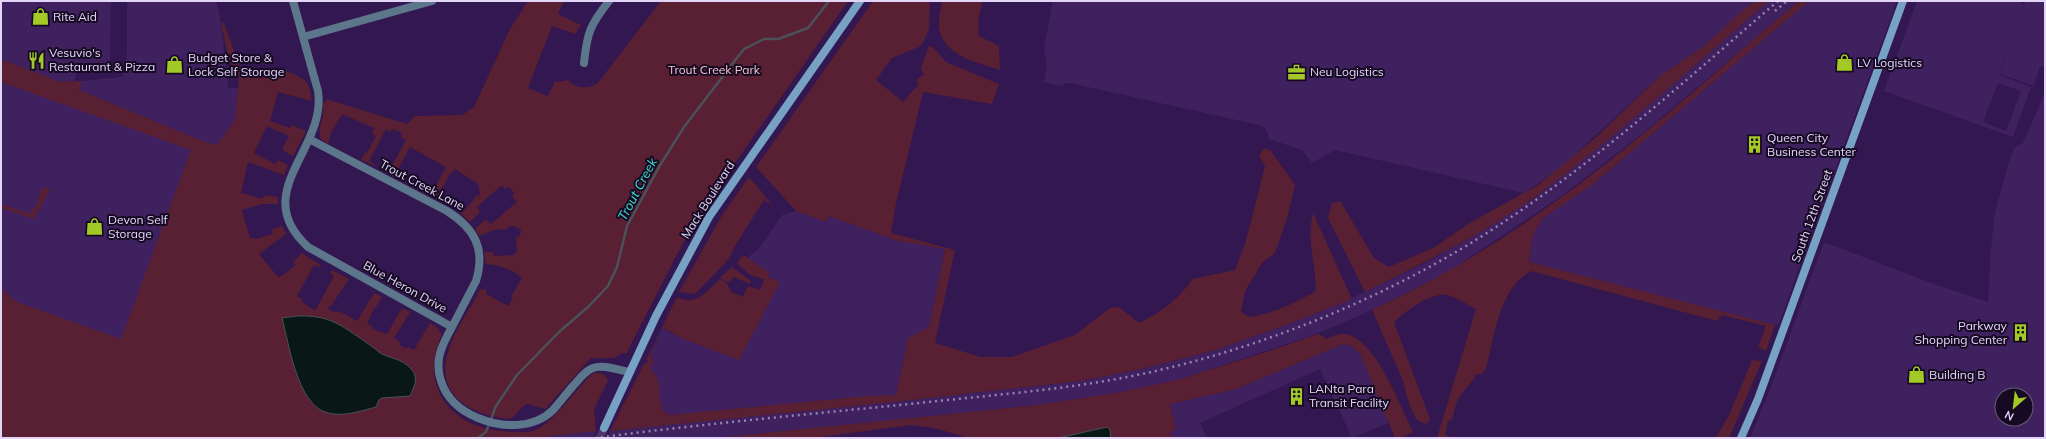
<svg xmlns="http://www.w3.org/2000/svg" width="2046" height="439" font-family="Mulish,sans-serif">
  <rect width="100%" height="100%" fill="#331750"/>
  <path fill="#402160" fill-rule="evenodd" d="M1,1H111L110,63L76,65L75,81L60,82L1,59Z
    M127,1H216L221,23L228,88H238L235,120L217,145L205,142L79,90L82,81L123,77L127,53Z
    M1053,1H1756L1744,9L1704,46L1661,75L1559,169L1524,193L1335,150L1312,163L1302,150L1269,139L1266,129L1259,125L1070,83H1065L1062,86L1044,82L1047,65L1044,48Z
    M1769,1H1799L1641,135L1560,197L1448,272L1377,308L1311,336L1177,380L1116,393L1037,405L716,438H607L610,431L875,404L1081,381L1150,367L1215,350L1289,324L1342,303L1425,263L1477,234L1538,195L1609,138Z
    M1809,1H1897L1778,326L1529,262L1533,235L1542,218L1592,185Z
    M1917,1H2019L2025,6L2024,1H2045V67L2040,66L2034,86L2000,74L2016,29L1999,75L2031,87L2013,137L1884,91ZM1998,83L2021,91L2006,131L1983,122Z
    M1,65L196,148L121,350L1,299Z
    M2045,93V438H1750L1771,387L1824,242L1934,284L1988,302L1991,248L1995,212L2007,168L2014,148L2023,143ZM2002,395H2026V419H2002Z
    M796,211L827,222L829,216L898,241L945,249L929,328L908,338L896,395L867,396L669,415L662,409L651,372V365L654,361L651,356L653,348L659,340L655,341L663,325L665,330L686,340L739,359L779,283L768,277L770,274L747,258L760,247L782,215Z
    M1343,344L1352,346L1360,354L1390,422L1352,438L1320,369L1200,423L1207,438H1173L1170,432L1176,429L1170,404L1236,389Z
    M592,431H596L593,438H534Z"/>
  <path fill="#582032" d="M528,1H564L558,14L581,25L575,34L552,26L528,88L548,96L555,81L558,82L568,80C575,89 588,89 597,84L661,1H848L701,212L684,241L626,354L622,353L614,358H591L545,409L527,404C518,408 517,417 509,419C471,415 435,396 448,352C454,329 471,310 480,289L487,290L486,294L508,306L513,298L511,297L522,278C511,269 501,265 486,264L484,252H493L494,256L514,255L517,251L516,237L520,236L521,230L514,226H509L508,229L494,230L479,236L475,229L486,219L491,224L517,202L512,196L514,193L509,187L505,189L502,185L477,207L480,212L470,222L461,214C467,207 471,204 476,196H479L480,193L478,184L455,169L450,174L440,191L442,194L439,200L430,196L446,167L410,147L399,167L401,169L396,178L388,173L406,140L401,137L402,133L393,129L390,132L386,129L369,161L375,164V166L361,160L365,152L367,153L376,136L372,134L374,128L342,114L331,133L328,144L320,138V131H319L323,116V102L326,103V99L407,124L415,116L462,115L474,107L510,29Z
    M873,1H930L929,29L924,41L919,47L892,58L876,80L902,101V103L918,85L917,79L924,75L921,68L929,46L933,47L946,62L999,84L992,104L923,92L895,208L891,233L955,250L935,343L981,357H1012L1075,335L1110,308L1119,307L1139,323C1163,311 1176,301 1193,279L1235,270L1245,244L1265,166L1259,156L1264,148L1271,151L1295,185L1288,215L1275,253L1262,263L1245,291L1241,312L1250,317C1275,313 1295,303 1316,291C1316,265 1306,238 1313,213L1352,299L1289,324L1215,350L1150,367L1081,381L875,404L610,431L644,364H646L648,361L646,359L657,340H659L653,348L651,356L654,361L651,365V371C663,376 657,397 662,408C663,411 667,413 669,415L867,396L896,395L908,338L929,327L945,249L898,241L829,216L827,222L796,211L756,167Z
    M942,1H982L978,22L979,36L999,46L1000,70C979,63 947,57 940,32C937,24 941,9 942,1Z
    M1756,1H1769C1693,66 1619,134 1539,194C1485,234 1424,262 1365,292L1328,218L1332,203L1340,201L1374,258L1389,267L1435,247L1468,224L1538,185L1594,139L1661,75L1704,46L1744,9Z
    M1799,1H1809L1592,185L1543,218L1533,235L1529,262L1775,325L1766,351L1758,347L1766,326L1722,315L1717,321L1531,271C1499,288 1495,336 1486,368L1482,374H1476C1472,384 1464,389 1459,398C1455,404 1454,413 1452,420L1448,421L1445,435L1453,438H1437L1476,309C1468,305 1456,297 1447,295C1428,293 1407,311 1394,322L1430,419L1427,424C1425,423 1420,422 1418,420C1412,415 1405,392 1404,383L1372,310C1489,257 1594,177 1691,94C1727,63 1762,31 1799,1Z
    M221,23H224L243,75C250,73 257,69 264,68C274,66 301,74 307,83C310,88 311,96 312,101L278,92L270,121L290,128L292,125L306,131L293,156L282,150L289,136L267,126L254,153L275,164L278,160L288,165L284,175L248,162L241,193L263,199L264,195L278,197V204H262L242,210L250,238L257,239L272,234L271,230L282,226L286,234L259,254L278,277L283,275L296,265L293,262L302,253L322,266L319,267L314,265L297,296L302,299V302L315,311L334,276L330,273L332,270L349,279L331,306H328L329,310L336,312L339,311L357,321L374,293L382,297L376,307H375L367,323L373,327L372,329L387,334L402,308L410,312L394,338L401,343L400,345L406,349L408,347L414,350L430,323L438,328L442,335C418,384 450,427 502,431C512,432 523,433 533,431C552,425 577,388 592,374C599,371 606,374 608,381L594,409L596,431L534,438H490L487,436L484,438H1V288L15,301L121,339L191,150L1,82V59L60,82L82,81L79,90L205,142L217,145L235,120L239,76L229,61Z
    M748,178L752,180L773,206L764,200L733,249L734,250L726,262L695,294L679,292L721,217Z
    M45,187L50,190L34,219L1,208V204L30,214L33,208L35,209L42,188Z
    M743,255L770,273L768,277L780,282L739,360L686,340L663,328V325L677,297C696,307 707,291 720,279L728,284V287L731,289L730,291L743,297L748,286L760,290L764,279L750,275L737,263Z
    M732,267L751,281L750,284L734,277L729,283L720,278Z
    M1318,334L1327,339C1334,335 1342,332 1350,335C1379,347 1400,406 1413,432L1400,438H1395L1360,354L1352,346L1343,344L1236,389L1170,404L1176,429L1170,432L1173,438H969L934,428L912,425L811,438H716L1037,405L1116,393L1177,380L1269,351Z
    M1752,360L1762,361L1729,438H1716L1730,413Z"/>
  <path fill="#091816" stroke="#4a515a" d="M297,316C330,315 341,325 367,343C372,346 377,351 382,354C393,359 405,360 412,370C419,378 414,387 410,396L382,398L379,400L376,407C361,411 341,418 325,412C297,402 289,344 282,318Z
    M1107,427L1110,430L1111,438H1058Z"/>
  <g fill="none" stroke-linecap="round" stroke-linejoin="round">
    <path stroke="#4a515a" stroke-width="2.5" d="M478,438L486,432L496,406L517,375L559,332L588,307L608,286L617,267L627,226L659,167L684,127L733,63L744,49L764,39H778L808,28L829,1"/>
    <path stroke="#4d3469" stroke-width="8" stroke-dasharray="8 4" stroke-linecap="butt" d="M600,438L604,428"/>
    <path stroke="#5c768b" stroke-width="8" d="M293,1L318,91C327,150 248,192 308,247L452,327C442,345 434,360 441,381C447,400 461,411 478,418C502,428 534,429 553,410C560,402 566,394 573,386C579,380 584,371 593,368C603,364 618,370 629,372
      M303,37L432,1
      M584,63C587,33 590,25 609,1
      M309,139L447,211C474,228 486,248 476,281L452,327"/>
    <path stroke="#77a2c4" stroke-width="8" d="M604,428L656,316L709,217L860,1
      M1741,438L1758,399L1903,1"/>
    <path stroke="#9783b0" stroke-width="2.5" stroke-dasharray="2 4" stroke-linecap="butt" d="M1775,11L1787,1
      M595,438C709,423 824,413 938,401C1014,393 1090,387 1164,369C1263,345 1360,307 1449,256C1569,187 1673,91 1778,1"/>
  </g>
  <defs>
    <symbol id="shop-bare" viewBox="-9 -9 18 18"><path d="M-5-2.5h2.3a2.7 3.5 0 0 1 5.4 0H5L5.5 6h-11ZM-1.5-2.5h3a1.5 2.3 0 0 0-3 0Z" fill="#a3c926" stroke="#160a23" stroke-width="2.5" paint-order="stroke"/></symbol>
    <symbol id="restaurant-bare" viewBox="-9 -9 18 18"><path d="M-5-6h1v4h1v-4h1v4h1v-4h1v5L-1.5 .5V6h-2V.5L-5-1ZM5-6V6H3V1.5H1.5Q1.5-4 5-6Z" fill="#a3c926" stroke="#160a23" stroke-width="2.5" paint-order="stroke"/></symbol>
    <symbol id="office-bare" viewBox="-9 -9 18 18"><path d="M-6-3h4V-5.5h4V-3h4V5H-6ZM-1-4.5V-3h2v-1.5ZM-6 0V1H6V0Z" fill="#a3c926" stroke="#160a23" stroke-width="2.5" paint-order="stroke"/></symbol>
    <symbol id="building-bare" viewBox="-9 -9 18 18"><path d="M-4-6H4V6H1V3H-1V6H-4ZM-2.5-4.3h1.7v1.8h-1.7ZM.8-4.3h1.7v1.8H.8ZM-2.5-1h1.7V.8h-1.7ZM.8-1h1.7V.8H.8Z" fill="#a3c926" stroke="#160a23" stroke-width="2.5" paint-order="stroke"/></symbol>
  </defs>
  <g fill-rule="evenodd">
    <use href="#shop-bare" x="28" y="4" width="25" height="25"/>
    <use href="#restaurant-bare" x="24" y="48" width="25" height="25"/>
    <use href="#shop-bare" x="1832" y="50" width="25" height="25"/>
    <use href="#shop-bare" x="162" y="52" width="25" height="25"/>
    <use href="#office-bare" x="1284" y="60" width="25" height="25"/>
    <use href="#building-bare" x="1742" y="132" width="25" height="25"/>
    <use href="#shop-bare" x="82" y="214" width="25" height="25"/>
    <use href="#building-bare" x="2008" y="320" width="25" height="25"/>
    <use href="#shop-bare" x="1904" y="362" width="25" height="25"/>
    <use href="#building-bare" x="1284" y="384" width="25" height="25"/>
  </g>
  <g text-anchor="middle" stroke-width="4" stroke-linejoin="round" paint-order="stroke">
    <g font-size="12" fill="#e3d5f8" stroke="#160a23" text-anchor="start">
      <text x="53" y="21">Rite Aid</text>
      <text x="49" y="57">Vesuvio's<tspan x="49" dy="14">Restaurant &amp; Pizza</tspan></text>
      <text x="188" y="62">Budget Store &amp;<tspan x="188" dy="14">Lock Self Storage</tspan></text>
      <text x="1857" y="67">LV Logistics</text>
      <text x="1310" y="76">Neu Logistics</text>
      <text x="1767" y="142">Queen City<tspan x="1767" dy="14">Business Center</tspan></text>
      <text x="108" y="224">Devon Self<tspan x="108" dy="14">Storage</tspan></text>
      <text x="2007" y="330" text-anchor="end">Parkway<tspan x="2007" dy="14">Shopping Center</tspan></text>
      <text x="1929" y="379">Building B</text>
      <text x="1309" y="393">LANta Para<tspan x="1309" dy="14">Transit Facility</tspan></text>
    </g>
    <g font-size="12" fill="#f1c2cd" stroke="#160a23">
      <text x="714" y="74">Trout Creek Park</text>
    </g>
    <g font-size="12" fill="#e3d5f8" stroke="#160a23">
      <text transform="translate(422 185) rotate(28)" y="4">Trout Creek Lane</text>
      <text transform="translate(708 200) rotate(-58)" y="4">Mack Boulevard</text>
      <text transform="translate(1812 216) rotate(-70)" y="4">South 12th Street</text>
      <text transform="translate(405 287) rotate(29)" y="4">Blue Heron Drive</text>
    </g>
    <g font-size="13" font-style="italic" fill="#38e2ce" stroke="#160a23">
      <text transform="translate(637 189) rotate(-62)" y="5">Trout Creek</text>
    </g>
  </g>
  <rect width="2046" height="439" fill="none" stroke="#e3d5f8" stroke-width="4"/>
  <g transform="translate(2014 407) rotate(208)"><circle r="19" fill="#160a23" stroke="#685b78"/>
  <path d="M0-3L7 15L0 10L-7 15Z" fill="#a3c926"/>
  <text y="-6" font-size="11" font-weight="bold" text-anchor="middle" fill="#e3d5f8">N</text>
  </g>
</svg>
